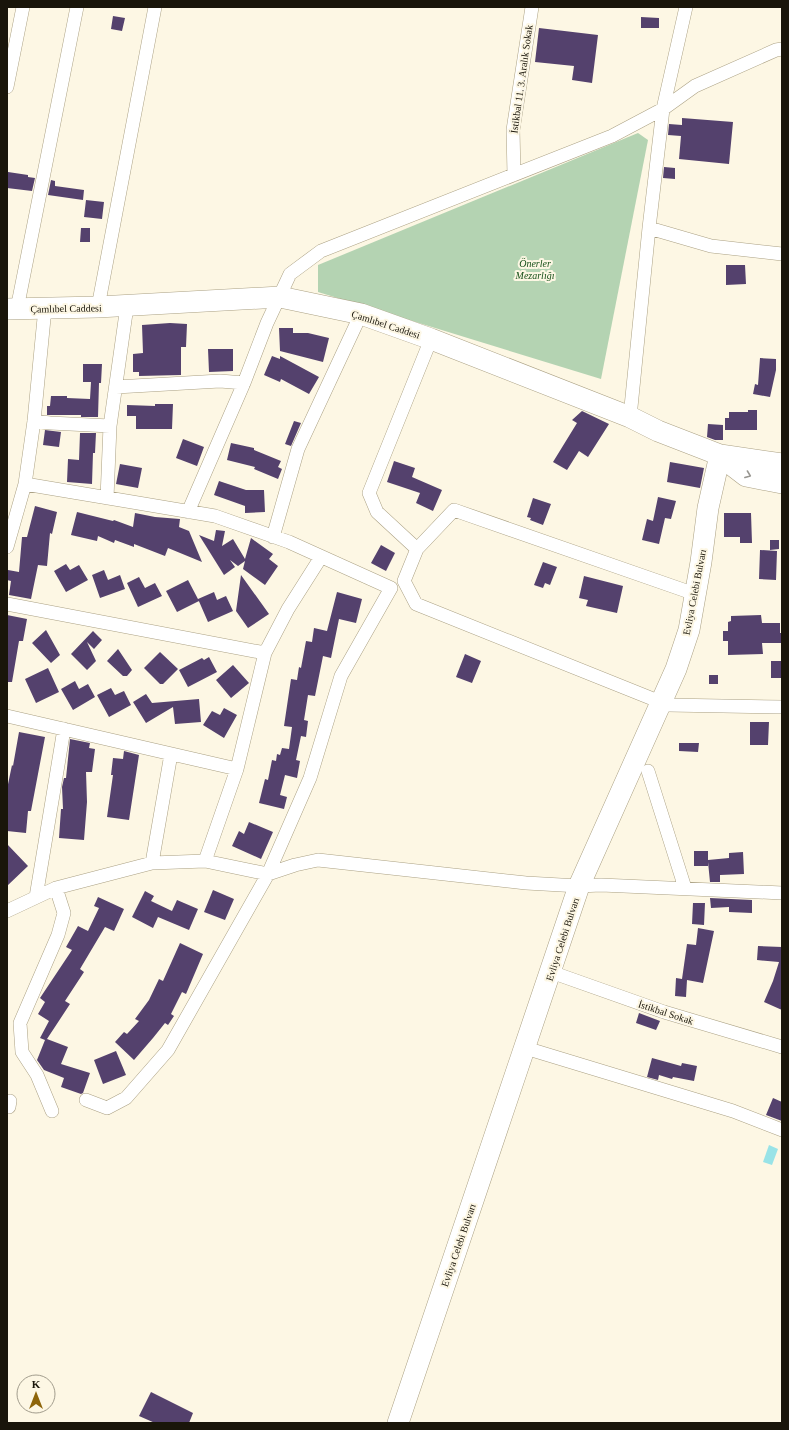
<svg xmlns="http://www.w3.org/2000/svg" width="789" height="1430" font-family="'Times New Roman',serif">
  <rect width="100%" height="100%" fill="#fdf7e4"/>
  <path fill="#b4d3b2" d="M638,133L648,140L601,379L318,292V265Z"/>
  <path fill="#99e3e7" d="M769,1145L778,1149L772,1165L763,1162Z"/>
  <path fill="#54416d" d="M113,16L125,18L122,31L111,29Z
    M641,17L659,18V28H641Z
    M539,28L598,35L592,83L572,80L574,66L535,62Z
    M682,118L733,122L729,164L679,159L681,136L668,135L669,124L682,125Z
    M664,167L675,168V179L663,178Z
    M8,172L28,175V177L35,178L32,191L7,188Z
    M51,180L55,181V186L84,190L83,200L48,195Z
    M86,200L104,202L102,219L84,217Z
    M81,228H90V242H80Z
    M726,265H745L746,284L726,285Z
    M170,323L187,324L186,347H181V375L139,376V372H133V354L143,353L142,325Z
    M279,328H293V333H308L329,338L323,362L280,351Z
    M208,349H233V371L209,372Z
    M272,356L280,359V356L319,377L309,394L281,379L280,382L264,375Z
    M760,358L776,359V370L770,397L753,394L755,384L758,385Z
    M83,364H102L101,383H99L98,417H81V415H47V406H50L51,396H67V398L90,399L91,382H83Z
    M155,404H173L172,429H136V416H127V405L155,406Z
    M748,410H757V430H725V418H729V412H748Z
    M582,411L609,424L588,457L579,451L567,470L553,462L577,423L572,420Z
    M294,421L301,423L291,446L285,444Z
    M708,424L723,425V440H715L707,437Z
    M45,430L61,432L59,447L43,445Z
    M80,433H96L95,453H93L92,484L67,482L68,459L79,460Z
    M183,439L204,447L197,466L176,458Z
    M231,443L254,448V450L281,461L278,467L282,469L278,479L254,469L255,467L227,460Z
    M394,461L415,468L412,477L442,490L433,511L416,503L420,493L387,482Z
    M670,462L704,468L700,488L667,482Z
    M120,464L142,468L138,488L116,484Z
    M219,481L246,490H264L265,512L245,513V506L214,495Z
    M658,497L676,501L671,519L665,518L659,544L642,540L647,519L653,521Z
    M533,498L551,504L543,525L530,520L531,518L527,517Z
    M35,506L57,512L52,534L50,533L47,566L38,565L31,599L9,595L11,581L7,580V576L8,570L19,572L22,537H27Z
    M77,512L113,521L114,520L133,527L135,513L155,517L180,519L179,527L189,531L202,562L168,548L165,556L134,544V547L115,540L114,543L98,536L97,541L71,535Z
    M724,513H751L752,543H740V537H724Z
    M216,530L225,531L222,546L233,539L245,559L251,538L273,554L269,559L278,566L265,585L243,569L245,561L238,566L230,560L235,567L224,575L199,535L214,541Z
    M770,540H779V549L770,550Z
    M381,545L395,553L386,571L371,563Z
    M760,550L777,551L776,580L759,579Z
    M543,562L557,567L550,585L545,583L543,588L534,585Z
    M66,564L70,570L79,565L88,580L66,592L54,571Z
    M104,570L108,580L120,575L125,589L100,598L92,575Z
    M241,575L269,614L248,628L236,611Z
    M584,576L623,586L617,613L586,606L588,600L579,598Z
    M139,577L145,588L155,583L162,596L138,607L127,583Z
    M188,580L199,601L177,612L166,591Z
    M214,592L217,600L226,596L233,611L208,622L198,599Z
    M337,592L362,599L356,623L339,619L331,658L323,656L315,696L308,695L304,720L308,721L306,737L301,736L296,760L300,761L297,778L285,775L280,795L287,797L284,809L259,803L265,779L268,780L272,760L276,761L277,754L280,755L282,748L289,749L292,727L284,726L291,679L297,680L299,667L301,668L306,641L312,642L314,628L327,631Z
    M7,615L27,619L23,641H19L12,682H7Z
    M761,615L762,623H780V633H782V643H762L763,654L728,655V641H723V631H728V622L731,621V616Z
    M46,630L60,655L51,663L32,643Z
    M93,631L102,640L94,649L87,642L96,661L87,670L71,654Z
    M118,649L132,670L127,676H123L107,661Z
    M160,652L178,669L163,684H160L144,668Z
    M465,654L481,661L472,683L456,677Z
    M209,657L217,672L188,687L179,670L202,658L204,660Z
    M771,661H782V678H771Z
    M233,665L249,683L231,698L216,680Z
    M48,668L59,692L36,703L25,679Z
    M709,675H718V684H709Z
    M75,681L79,689L88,684L95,697L73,710L61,689Z
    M111,688L115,695L124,691L131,705L109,717L97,695Z
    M146,694L152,703L199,699L201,722L175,724L173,707L146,723L133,702Z
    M224,708L237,715L224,738L203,725L212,711L220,715Z
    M750,722H769L768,745H750Z
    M19,732L45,737L31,811H28L26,833L7,831V789L12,765L13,766Z
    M70,739L90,743L89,748L95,749L92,772H86L87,802L84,840L59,838L61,809H63L62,787L64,778H66Z
    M679,743H699L698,752L679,751Z
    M124,751L139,755L129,820L107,817L113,775H111L113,758L123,759Z
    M249,822L273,832L261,859L232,846L239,831L244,834Z
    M7,844L28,866L7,886Z
    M694,851H708V860L729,858V853L743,852L744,874L720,875V882H710L708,862V866H694Z
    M213,890L234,899L225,920L204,912Z
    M145,891L154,896L151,901L172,911L177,900L198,909L189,930L158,917L153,928L132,917Z
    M98,897L124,909L114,931L105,927L80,969L84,972L65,1001L70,1004L47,1039L68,1047L61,1064L90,1073L83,1093L81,1094L61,1087L64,1078L44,1070L37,1060L45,1040L40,1038L49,1021L38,1014L45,1002L40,998L72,950L66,947L78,926L88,931L99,908L94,906Z
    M710,898L752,900V913L729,912V907L711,908Z
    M693,903H705L704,925L692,924Z
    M698,928L714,931L703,983L687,980L686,997L675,996L676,978L682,979L687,944L696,945Z
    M180,943L203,954L186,994L182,992L171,1014L174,1016L168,1025L165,1023L153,1038L134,1060L115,1042L124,1032L127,1034L139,1021L135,1019L149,1000L159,979L163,981Z
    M758,946L782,947V1010L764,1002L773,981L779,962L757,960Z
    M639,1013L660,1021L656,1030L636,1023Z
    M116,1051L126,1075L103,1084L94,1060Z
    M652,1058L681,1066L682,1063L697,1066L694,1081L673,1077L672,1079L659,1075L658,1080L647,1077Z
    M773,1098L782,1102V1121L766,1115Z
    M151,1392L193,1413L189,1423H155L139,1416Z"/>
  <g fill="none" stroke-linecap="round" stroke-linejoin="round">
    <defs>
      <path id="minor" d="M7,87L23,7
        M514,175L513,130L532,7
        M649,228L711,246L782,254
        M98,307L155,7
        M17,309L77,7
        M116,387L220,381L244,383
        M630,417L649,228L663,109L686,7
        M34,421L50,423L110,426L127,306
        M25,484L215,516L289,542L391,588L341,676L310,778L268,874L168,1050L126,1098L107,1108L86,1100
        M107,498L110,426
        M188,512L244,383L267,323L290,274L321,251L612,136L663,109L695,86L776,50L782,49
        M273,537L298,449L361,314
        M7,547L25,484L34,421L45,308
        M417,549L377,512L369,493L431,339
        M695,594L454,510L417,549L404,581L416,604L668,705L782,707
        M7,604L265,653
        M7,716L237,769
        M648,771L685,888
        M205,861L237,769L265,653L288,609L321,557
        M152,863L171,754
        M36,897L64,729
        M7,911L56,888L152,863L205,861L268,874L295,865L318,860L526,883L579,886L601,885L782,893
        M551,972L664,1012L782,1047
        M532,1050L733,1111L782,1130
        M9,1107L10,1101
        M52,1111L37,1075L22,1052L20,1023L58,935L64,913L56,888"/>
      <path id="primary" d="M7,309L98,307L280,297L361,314L431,339L630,417L658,431L720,455L782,464
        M720,456L746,476L782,483
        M398,1423L579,886L676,669L689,630L701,562L708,508L720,455"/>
    </defs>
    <use href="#minor" stroke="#aba184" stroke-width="14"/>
    <use href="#primary" stroke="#aba184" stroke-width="22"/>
    <use href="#minor" stroke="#fff" stroke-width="13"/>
    <use href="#primary" stroke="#fff" stroke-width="21"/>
  </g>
  <defs><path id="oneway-chevron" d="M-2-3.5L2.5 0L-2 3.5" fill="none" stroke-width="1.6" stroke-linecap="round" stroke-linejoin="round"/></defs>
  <use stroke="#989691" href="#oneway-chevron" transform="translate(748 475) rotate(21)"/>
  <g text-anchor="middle" stroke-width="4" stroke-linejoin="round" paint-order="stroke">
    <g font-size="10" fill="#19150a" stroke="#fdf7e4">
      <text transform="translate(521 79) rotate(-82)" y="4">İstikbal 11. 3. Aralık Sokak</text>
      <text transform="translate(66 308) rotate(-1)" y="4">Çamlıbel Caddesi</text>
      <text transform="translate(386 324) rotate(18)" y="4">Çamlıbel Caddesi</text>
      <text transform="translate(694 592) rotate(-79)" y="4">Evliya Celebi Bulvarı</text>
      <text transform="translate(562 939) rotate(-72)" y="4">Evliya Celebi Bulvarı</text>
      <text transform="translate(666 1012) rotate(18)" y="4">İstikbal Sokak</text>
      <text transform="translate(458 1245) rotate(-71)" y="4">Evliya Celebi Bulvarı</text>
    </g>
    <g font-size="10" font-style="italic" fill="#165019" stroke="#fdf7e4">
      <text x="535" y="267">Önerler<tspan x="535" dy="12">Mezarlığı</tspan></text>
    </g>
  </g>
  <rect width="789" height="1430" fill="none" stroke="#19150a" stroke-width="16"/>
  <g transform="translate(36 1394)"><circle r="19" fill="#fdf7e4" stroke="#a29d8d"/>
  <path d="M0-3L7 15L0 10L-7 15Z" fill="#8e650a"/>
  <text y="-6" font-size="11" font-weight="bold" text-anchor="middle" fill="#19150a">K</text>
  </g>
</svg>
